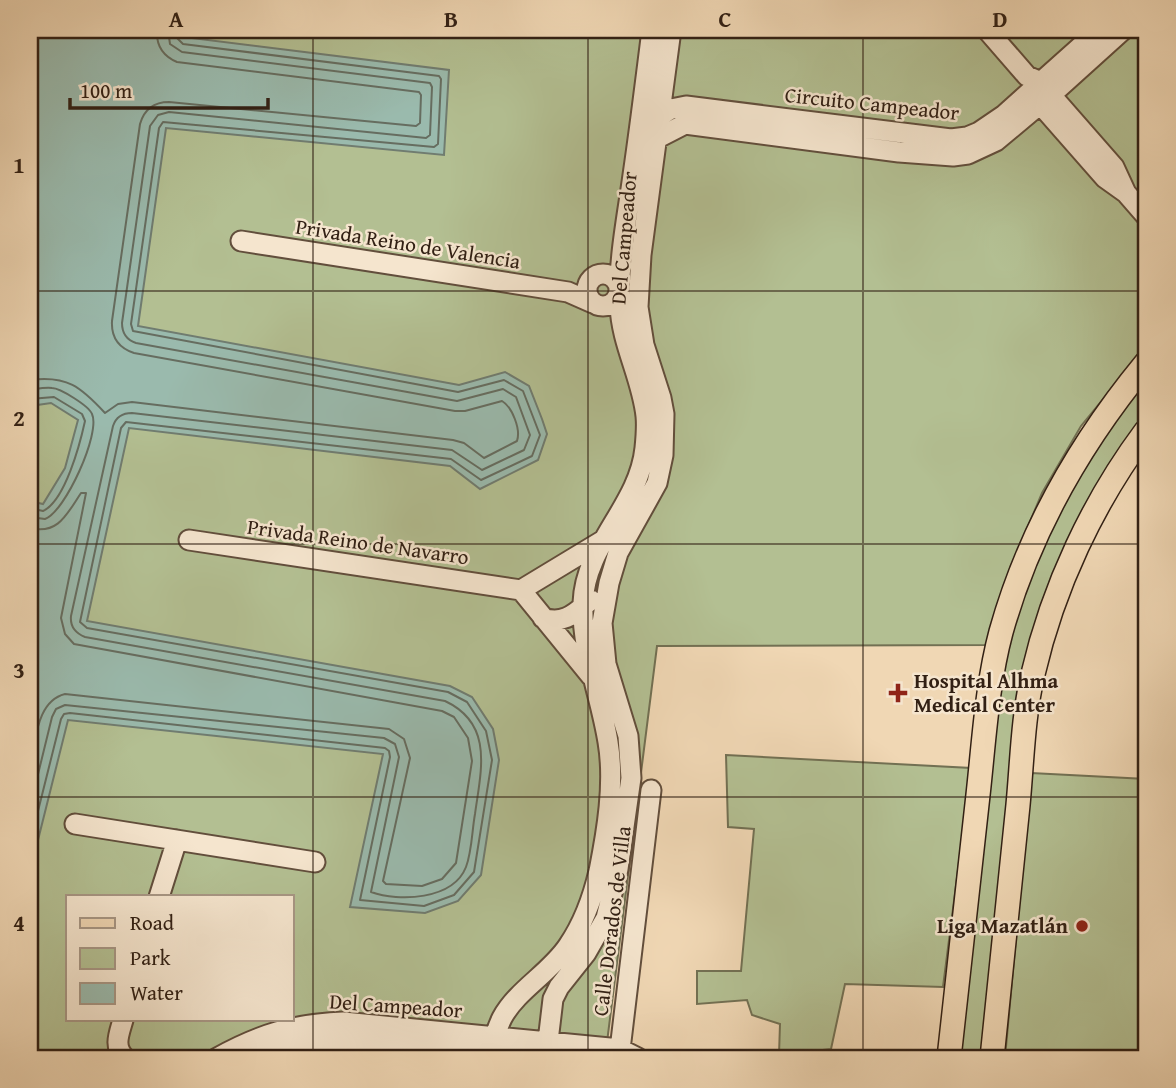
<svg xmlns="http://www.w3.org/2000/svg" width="1176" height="1088" font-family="'Gentium Book Plus',serif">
  <rect width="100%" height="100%" fill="#f0d7b4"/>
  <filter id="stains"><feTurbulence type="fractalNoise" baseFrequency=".00286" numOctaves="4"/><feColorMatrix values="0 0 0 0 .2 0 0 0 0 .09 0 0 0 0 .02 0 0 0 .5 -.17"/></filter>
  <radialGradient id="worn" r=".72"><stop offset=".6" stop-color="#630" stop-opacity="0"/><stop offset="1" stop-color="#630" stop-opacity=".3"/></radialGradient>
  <path fill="#b3bf92" stroke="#727053" stroke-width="2" fill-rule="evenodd" d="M30,30H1146V347L1081,426L1042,493L1008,574L987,645L657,646L605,1058H30ZM68,897H292V1020H68Z
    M1146,374V415L1122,449L1053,586L988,1058H960L996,687L1017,607L1052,523L1092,448Z
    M726,755L971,768L943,987L845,984L831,1049L779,1055L780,1024L752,1015L747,1000L697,1004V971H741L754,829L728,827Z
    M1031,773L1146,779V1058H1005Z"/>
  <path fill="#9abaad" stroke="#707c70" stroke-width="2" d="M30,30H184L183,37L449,70L444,155L166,128L138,326L459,385L505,372L529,386L542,419L547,434L538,460L480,489L450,466L129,428L87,621L450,686L472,697L493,729L499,760L481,875L458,901L425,913L350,907L383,754L68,720L30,872V501L43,504L65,468L78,420L51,403L30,406Z"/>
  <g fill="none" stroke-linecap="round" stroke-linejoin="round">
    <path stroke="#666d60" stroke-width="2" d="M30,380C67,375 81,387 105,413L118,404L132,402L453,440L464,443L484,458L517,441C521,429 512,407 502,401L465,411H455L134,353C119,348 111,338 112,321L140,124C144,110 154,102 169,102L416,126L420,123L421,95L419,92L177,62C163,56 156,45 157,30
      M30,390C37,389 45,387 52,388C60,388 89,406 92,414C101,433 65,512 45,519L30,517
      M30,399L54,397L82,414L85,421C80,444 65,501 43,511L30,508
      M30,528C58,535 67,514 81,493H86L61,618L65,634L74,644L442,711L454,717L468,738L472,761L456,863L442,879L422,886L386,884L383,881L410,758L404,739L389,729L65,694C37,701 36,739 30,763
      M30,807L52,717L56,709L65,705L384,738L395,744L399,757L371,892C399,902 453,900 466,867C472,851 472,830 475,814C481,770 494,724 445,701L85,637C75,633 70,626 71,616L113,426C116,417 122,413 132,413L452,450L482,470L524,450L530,435L516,397L503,389L457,401L136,343C127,340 122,333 122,323L150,126L158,115L169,112L426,138L430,135L432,87L430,83L182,52L170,44L168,30
      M30,843L61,719L64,714L70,713L385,748L389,751L390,757L360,900L424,906L454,895L474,872L492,760L486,731L467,702L448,692L87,628L80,622L121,428L126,422L451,459L481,480L532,456L540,435L523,391L504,380L458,392L133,331L131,324L159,128L163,122L434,147L438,144L441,79L439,76L183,44L177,38V30"/>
    <defs>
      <path id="minor" d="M1123,30L1051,95L1114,167L1126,193
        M1033,96L1105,178L1126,193L1146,216
        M652,121L671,109L686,106L951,139L967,137L979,132L1004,115L1099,30
        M650,142L685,124L899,152L953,156L968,154L996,141L1051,95L1041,82L1027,76L987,30
        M241,241L568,292L593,303
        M587 290a16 16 0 1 1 32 0a16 16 0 1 1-32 0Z
        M189,540L521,590
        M521,590L591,676
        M521,590L602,541
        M543,618C564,625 575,613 591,600
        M75,824L315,862
        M159,897L177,840
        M123,1020C119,1034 113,1047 125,1058
        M490,1054C493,1042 496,1030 502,1018C517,990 550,973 568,946C583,924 593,897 599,871C607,831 615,783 608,742C601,697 581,649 583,603C585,544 639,506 645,448C646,438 647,426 646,416C642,378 621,343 620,305C618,261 627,219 633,175C640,127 646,78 652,30
        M217,1058C260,1034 294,1024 343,1022L620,1049L638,1058
        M255,1058C307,1032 367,1040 423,1047C457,1051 490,1054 524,1058
        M546,1058L553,999L559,987L586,953L606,918L618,869L631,778L628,736L606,664L602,623L609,583L618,553L657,483L663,455L664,414L661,398L644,345L638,307L641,255L671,30
        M619,1058L651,790"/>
      <path id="major" d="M949,1058C959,970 969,882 978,795C984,741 987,684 1001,632C1029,532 1080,443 1146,363
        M992,1058C1001,974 1010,890 1018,805C1022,763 1023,715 1033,674C1053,587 1093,502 1146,431"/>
    </defs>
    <use href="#minor" stroke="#624e3c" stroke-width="23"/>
    <use href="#major" stroke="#322014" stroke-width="26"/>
    <use href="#minor" stroke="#f5e5ce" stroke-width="19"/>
    <use href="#major" stroke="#f0d7b4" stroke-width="23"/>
  </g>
  <path fill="none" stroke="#322014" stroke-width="2" stroke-opacity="0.55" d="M313,30V1058M588,30V1058M863,30V1058M30,291H1146M30,544H1146M30,797H1146"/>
  <g fill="#8f2418" stroke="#f5e5ce" stroke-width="2.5">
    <path d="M894.5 682.5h7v7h7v7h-7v7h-7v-7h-7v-7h7z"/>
    <circle cx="1082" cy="926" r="7"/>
  </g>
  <g text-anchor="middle" stroke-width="5" stroke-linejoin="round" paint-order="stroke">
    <g font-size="21" fill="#322014" stroke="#f5e5ce">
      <text transform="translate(872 104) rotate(6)" y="7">Circuito Campeador</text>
      <text transform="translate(624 238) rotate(-85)" y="7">Del Campeador</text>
      <text transform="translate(408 244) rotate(9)" y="7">Privada Reino de Valencia</text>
      <text transform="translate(358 542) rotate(8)" y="7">Privada Reino de Navarro</text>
      <text transform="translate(612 921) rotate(-83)" y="7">Calle Dorados de Villa</text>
      <text transform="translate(396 1006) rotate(4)" y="7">Del Campeador</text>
    </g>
    <g font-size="21" font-weight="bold" fill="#322014" stroke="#f5e5ce" text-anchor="start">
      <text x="914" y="688">Hospital Alhma<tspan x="914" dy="24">Medical Center</tspan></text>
      <text x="1068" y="933" text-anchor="end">Liga Mazatlán</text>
    </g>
  </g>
  <rect width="1176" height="1088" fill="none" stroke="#f0d7b4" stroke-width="77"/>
  <rect x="66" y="895" width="228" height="126" fill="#f5e5ce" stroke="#a79684" stroke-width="2"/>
  <rect x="80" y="918" width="35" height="10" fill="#f0d7b4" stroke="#a79684" stroke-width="2"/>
  <text x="130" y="930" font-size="21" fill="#322014">Road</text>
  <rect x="80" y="948" width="35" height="21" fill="#b3bf92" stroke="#a79684" stroke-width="2"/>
  <text x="130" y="965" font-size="21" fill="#322014">Park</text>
  <rect x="80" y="983" width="35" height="21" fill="#9abaad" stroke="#a79684" stroke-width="2"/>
  <text x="130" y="1000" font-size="21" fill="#322014">Water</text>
  <path d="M70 98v10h198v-10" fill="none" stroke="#322014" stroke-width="3.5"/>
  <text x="80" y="98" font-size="21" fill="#322014" stroke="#f5e5ce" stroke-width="5" paint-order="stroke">100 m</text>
  <rect x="38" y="38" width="1100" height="1012" fill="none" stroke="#322014" stroke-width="2.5"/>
  <g font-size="23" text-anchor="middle" font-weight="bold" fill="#322014">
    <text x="176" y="27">A</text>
    <text x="451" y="27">B</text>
    <text x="725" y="27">C</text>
    <text x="1000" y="27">D</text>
    <text x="19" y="173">1</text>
    <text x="19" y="426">2</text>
    <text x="19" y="678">3</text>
    <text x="19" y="931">4</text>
  </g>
  <rect width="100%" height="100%" filter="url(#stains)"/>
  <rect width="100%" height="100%" fill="url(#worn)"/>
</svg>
